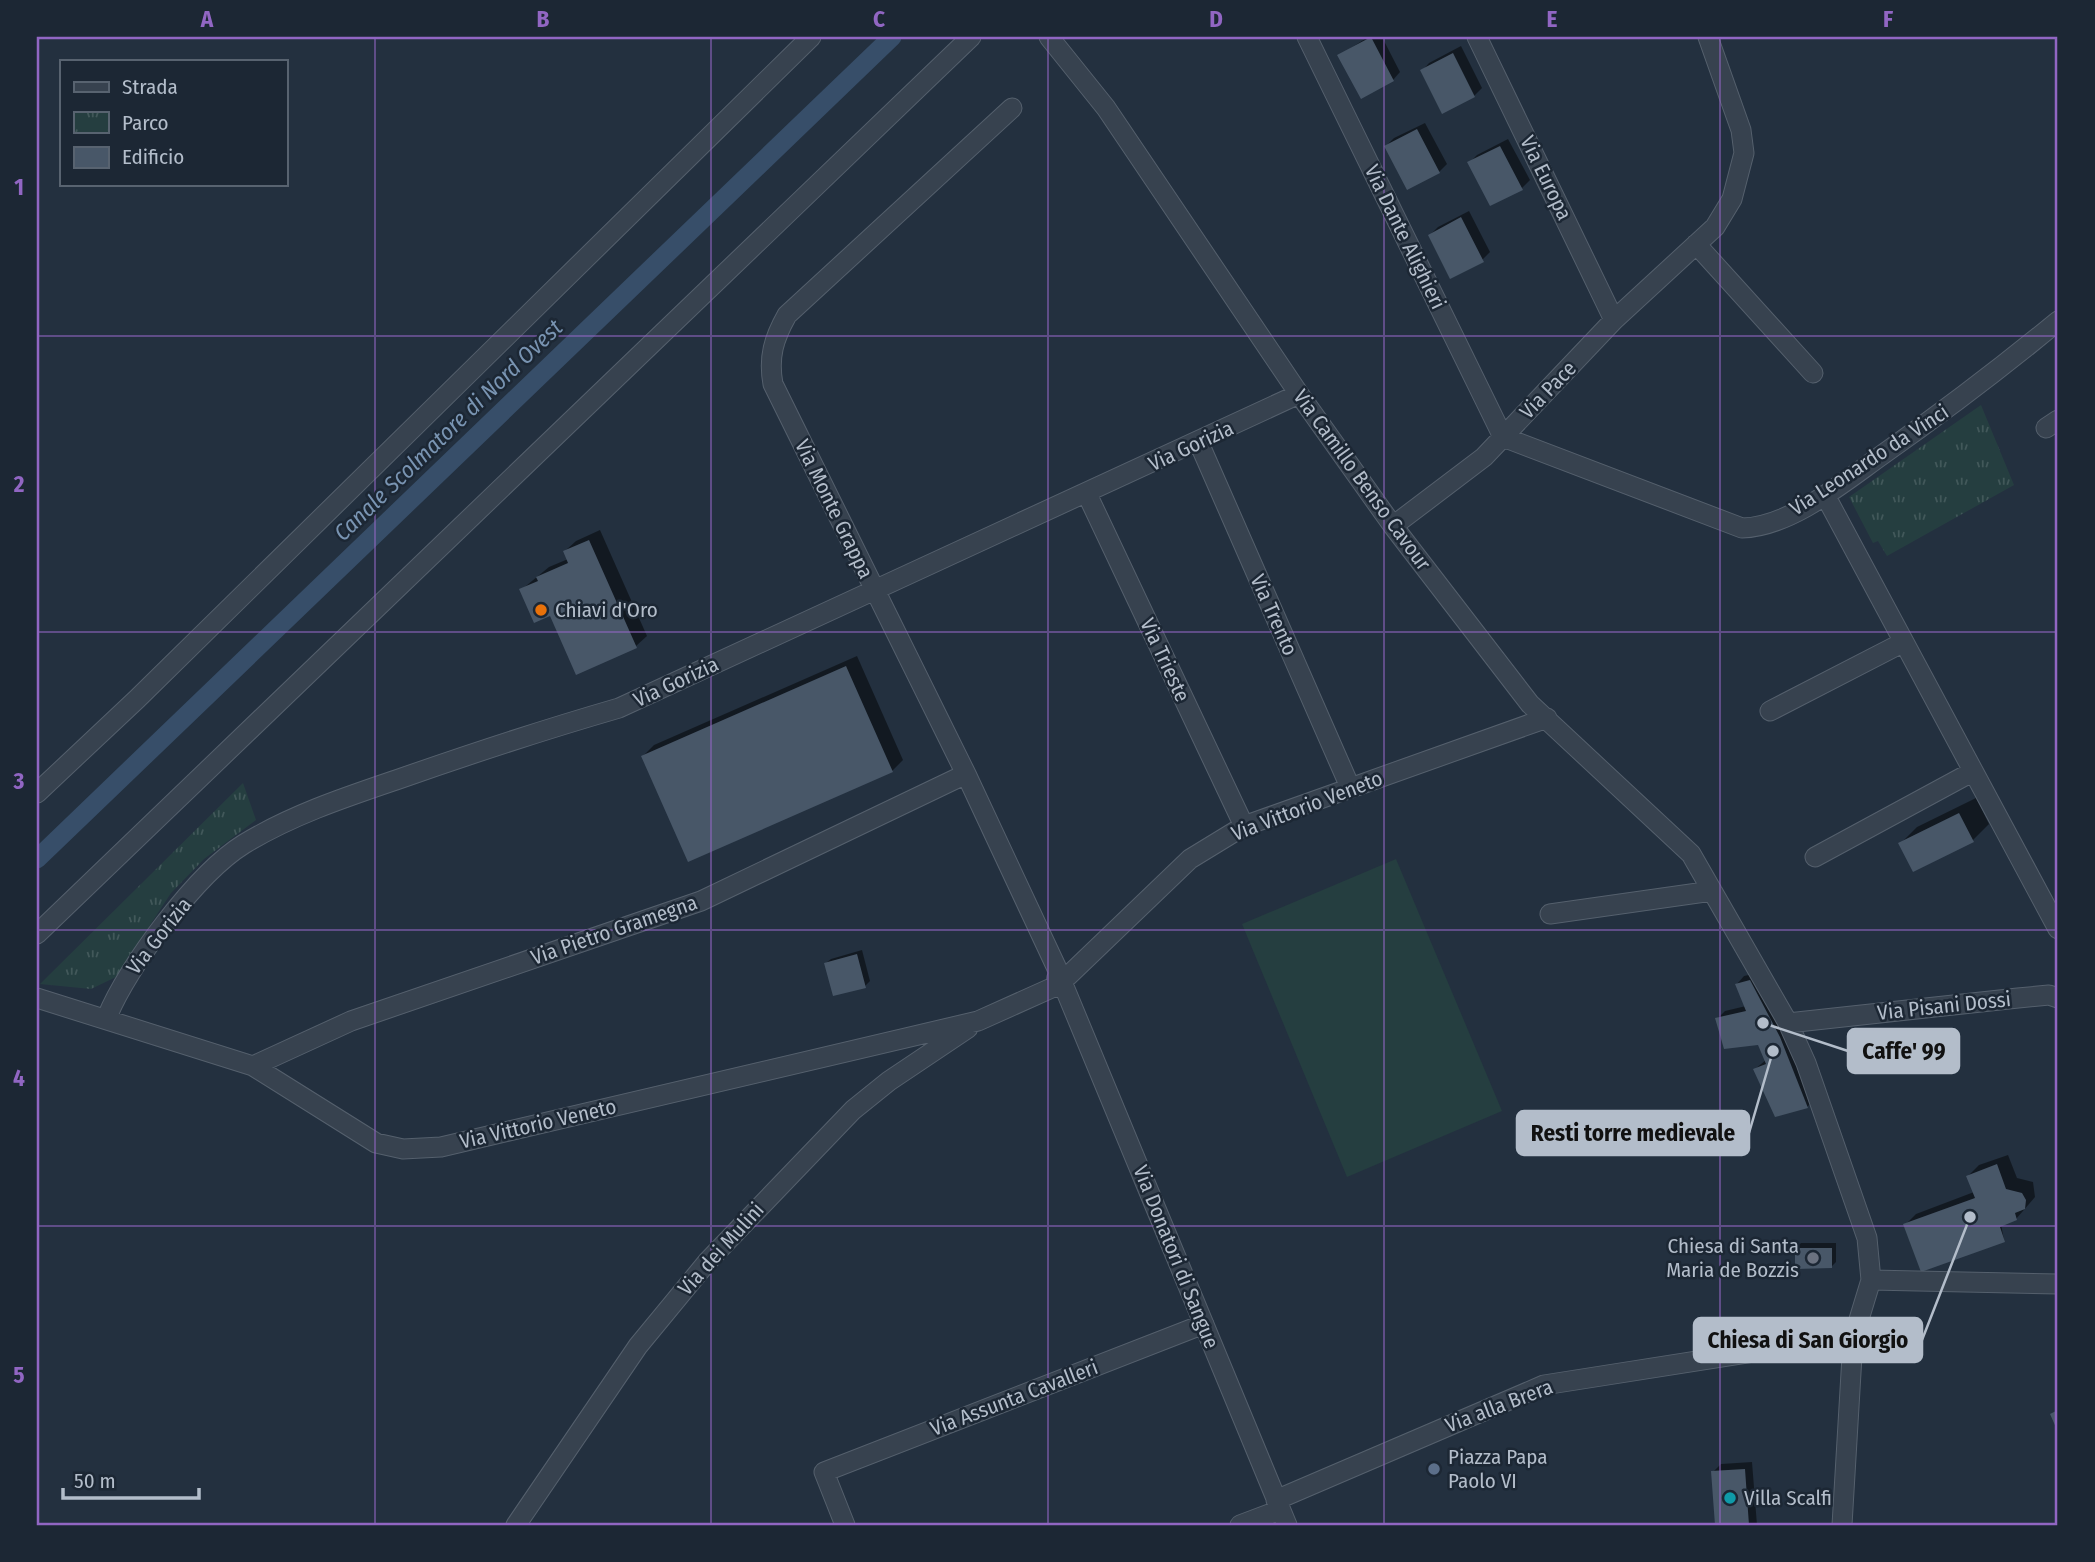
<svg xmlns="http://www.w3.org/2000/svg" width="2095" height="1562" font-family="'Fira Sans Condensed',sans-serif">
  <defs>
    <pattern id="park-tufts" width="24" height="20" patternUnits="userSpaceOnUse" patternTransform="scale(1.75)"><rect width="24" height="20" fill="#253e40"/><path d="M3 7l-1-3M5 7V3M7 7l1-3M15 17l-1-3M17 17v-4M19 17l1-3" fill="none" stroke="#42585a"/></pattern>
  </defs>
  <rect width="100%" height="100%" fill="#23303f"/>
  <path fill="url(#park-tufts)" d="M1981,405L2014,485L1887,556L1878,541L1873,543L1849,497Z
    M243,783L256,820L204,859L171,893L116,977L91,989L40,984Z"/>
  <path fill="#253e40" d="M1396,859L1502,1111L1347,1177L1242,924Z"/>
  <path fill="#0007" d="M1368,37H1382L1400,72L1393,80L1340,55Z
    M1461,46L1482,88L1474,96L1443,112L1422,71L1429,63Z
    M1425,123L1447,164L1439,172L1386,146L1394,138Z
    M1508,139L1530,180L1522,188L1469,163L1477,155Z
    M1469,211L1490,252L1482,260L1430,235L1438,227Z
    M600,530L647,636L636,646L551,614L521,590L549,567L568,559L565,551L576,541Z
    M857,656L903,760L892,771L643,756L654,745Z
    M1976,798L1989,824L1973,840L1901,843L1917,827Z
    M862,950L870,981L865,986L826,963L831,959Z
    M1758,973L1815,1099L1807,1107L1755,1069L1766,1060L1759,1044L1717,1019L1725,1011L1746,1006L1737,984L1744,976Z
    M2008,1155L2017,1178L2033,1182L2035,1197L2016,1219L2001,1224L2004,1240L1905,1225L1916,1214L1974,1192L1968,1176L1979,1165Z
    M1801,1243H1836V1262L1831,1267L1796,1248Z
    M1752,1462L1757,1525H1716L1713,1472L1721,1464Z"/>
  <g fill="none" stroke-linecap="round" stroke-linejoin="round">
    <path stroke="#374e69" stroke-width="19" d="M37,859L892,37"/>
  </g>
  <path fill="#485768" d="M1371,37L1394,81L1361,99L1337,55Z
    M1453,53L1475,97L1442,114L1420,70Z
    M1417,129L1440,173L1407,190L1384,146Z
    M1500,146L1523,190L1490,206L1467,162Z
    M1461,217L1484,262L1450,279L1428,235Z
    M589,540L637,648L576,675L550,616L534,623L519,589L538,581L536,577L568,563L563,551Z
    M846,666L893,772L688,862L641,756Z
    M1959,813L1974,842L1913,872L1898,843Z
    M857,954L866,988L833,996L824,963Z
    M1750,980L1780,1037L1808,1108L1775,1117L1753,1069L1766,1064L1758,1045L1724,1049L1715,1018L1746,1011L1735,984Z
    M1997,1164L2006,1189L2022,1193L2026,1200L2025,1209L2015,1213L2017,1220L2000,1227L2005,1242L1921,1272L1903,1224L1975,1198L1966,1176Z
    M1795,1248H1832V1268L1795,1269Z
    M2058,1410V1432L2050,1414Z
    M1745,1469L1749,1525H1715L1711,1471Z"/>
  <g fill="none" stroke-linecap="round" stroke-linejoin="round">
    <path stroke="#394554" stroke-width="19" stroke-dasharray="19 10" stroke-linecap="butt" d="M1818,1342L1853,1339"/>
    <defs>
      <path id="minor" d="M1049,37L1106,108L1299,394L1393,526L1530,704L1691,854L1788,1023L1806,1063L1867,1238L1871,1280L1853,1339L1842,1525
        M1307,37L1503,437L1742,528C1790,527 1844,482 1882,455C1943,412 2001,368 2058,321
        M1477,37L1614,320
        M1012,108L787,315C774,338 768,357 773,384L966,774L1060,975
        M1696,244L1813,373
        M2046,428L2058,420
        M1199,443L1350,787
        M1087,494L1244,826
        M1825,495L2058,929
        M1393,526L1484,457L1614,320L1715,227L1732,199L1744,153L1741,130L1708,37
        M1770,711L1902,643
        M37,793L137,699L811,37
        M1815,857L1972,772
        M1550,914L1712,891
        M37,934L971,37
        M1068,976L1190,859L1244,826L1547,718
        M1057,977L1056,986L1065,989L1287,1525
        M37,998L253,1066L376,1143L403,1149L441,1147L978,1021L1056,986
        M107,1017C127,967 197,873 244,844C292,815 343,798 396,780C470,754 543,730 619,708L1299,394
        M1788,1023L2018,998L2049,995L2058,998
        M253,1066L351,1021L701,901L966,774
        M1871,1280L2058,1284
        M1276,1500L1544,1385L1818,1342
        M516,1525L638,1346L708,1261L853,1110L889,1081L968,1028
        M845,1525L824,1472L1204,1324
        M1240,1525L1280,1510"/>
    </defs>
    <use href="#minor" stroke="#55606d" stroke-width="21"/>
    <use href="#minor" stroke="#37424f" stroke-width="19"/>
  </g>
  <path fill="none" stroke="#9166c3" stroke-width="2" stroke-opacity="0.55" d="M375,37V1525M711,37V1525M1048,37V1525M1384,37V1525M1720,37V1525M37,336H2058M37,632H2058M37,930H2058M37,1226H2058"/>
  <circle fill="#e8710a" stroke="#1c2734" stroke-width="2.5" cx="541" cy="610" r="7"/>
  <circle fill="#6b7280" stroke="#1c2734" stroke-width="2.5" cx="1813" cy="1258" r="7"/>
  <circle fill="#5c6f8a" stroke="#1c2734" stroke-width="2.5" cx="1434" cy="1469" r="7"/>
  <circle fill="#0f9aa8" stroke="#1c2734" stroke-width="2.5" cx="1730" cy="1498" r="7"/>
  <g text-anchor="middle" stroke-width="5" stroke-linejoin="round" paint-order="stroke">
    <g font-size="21" fill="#b3bdca" stroke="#1c2734">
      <text transform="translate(1546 178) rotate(64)" y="7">Via Europa</text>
      <text transform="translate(1405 237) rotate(64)" y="7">Via Dante Alighieri</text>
      <text transform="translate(1548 390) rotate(-46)" y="7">Via Pace</text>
      <text transform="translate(1191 446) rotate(-25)" y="7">Via Gorizia</text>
      <text transform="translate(1869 460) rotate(-33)" y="7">Via Leonardo da Vinci</text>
      <text transform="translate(1362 480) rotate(54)" y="7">Via Camillo Benso Cavour</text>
      <text transform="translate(834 509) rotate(64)" y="7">Via Monte Grappa</text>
      <text transform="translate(1274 615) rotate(66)" y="7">Via Trento</text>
      <text transform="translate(1165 660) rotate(65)" y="7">Via Trieste</text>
      <text transform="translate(676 682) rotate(-25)" y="7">Via Gorizia</text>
      <text transform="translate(1307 806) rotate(-21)" y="7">Via Vittorio Veneto</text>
      <text transform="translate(614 930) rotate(-19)" y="7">Via Pietro Gramegna</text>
      <text transform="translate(159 936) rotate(-52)" y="7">Via Gorizia</text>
      <text transform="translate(1944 1006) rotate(-6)" y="7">Via Pisani Dossi</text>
      <text transform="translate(538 1124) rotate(-13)" y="7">Via Vittorio Veneto</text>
      <text transform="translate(721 1249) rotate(-48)" y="7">Via dei Mulini</text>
      <text transform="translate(1176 1257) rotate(68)" y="7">Via Donatori di Sangue</text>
      <text transform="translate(1014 1398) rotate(-21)" y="7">Via Assunta Cavalleri</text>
      <text transform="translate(1499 1406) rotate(-21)" y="7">Via alla Brera</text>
    </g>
    <g font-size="21" fill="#b3bdca" stroke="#1c2734" text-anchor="start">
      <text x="555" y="617">Chiavi d'Oro</text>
      <text x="1799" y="1253" text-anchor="end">Chiesa di Santa<tspan x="1799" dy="24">Maria de Bozzis</tspan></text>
      <text x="1448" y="1464">Piazza Papa<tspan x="1448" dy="24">Paolo VI</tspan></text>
      <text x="1744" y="1505">Villa Scalfi</text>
    </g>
    <g font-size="23" font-style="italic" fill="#7994b2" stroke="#1c2734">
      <text transform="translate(448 430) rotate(-44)" y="8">Canale Scolmatore di Nord Ovest</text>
    </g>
  </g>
  <path fill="none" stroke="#b3bdca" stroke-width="2.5" d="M1763 1023L1848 1051M1773 1051L1749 1133M1970 1217L1922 1340"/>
  <g fill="#b3bdca" stroke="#1c2734" stroke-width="2.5">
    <circle cx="1763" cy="1023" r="7"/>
    <circle cx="1773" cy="1051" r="7"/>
    <circle cx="1970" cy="1217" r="7"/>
  </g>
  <g fill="#b3bdca" stroke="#b3bdca" stroke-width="2.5">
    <rect x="1848" y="1029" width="111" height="44" rx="7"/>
    <rect x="1517" y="1111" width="232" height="44" rx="7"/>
    <rect x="1694" y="1318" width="228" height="44" rx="7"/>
  </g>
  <g font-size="23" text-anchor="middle" font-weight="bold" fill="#111">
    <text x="1904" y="1059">Caffe' 99</text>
    <text x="1633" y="1141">Resti torre medievale</text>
    <text x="1808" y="1348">Chiesa di San Giorgio</text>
  </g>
  <rect width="2095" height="1562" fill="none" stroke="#1c2734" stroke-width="77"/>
  <rect x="60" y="60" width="228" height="126" fill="#1c2734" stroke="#586370" stroke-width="2"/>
  <rect x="74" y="82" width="35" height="10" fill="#37424f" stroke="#586370" stroke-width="2"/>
  <text x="122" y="94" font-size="21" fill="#b3bdca">Strada</text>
  <rect x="74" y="112" width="35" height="21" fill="url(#park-tufts)" stroke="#586370" stroke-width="2"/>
  <text x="122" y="130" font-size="21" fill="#b3bdca">Parco</text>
  <rect x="74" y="147" width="35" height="21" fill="#485768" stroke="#586370" stroke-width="2"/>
  <text x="122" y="164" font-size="21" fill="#b3bdca">Edificio</text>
  <path d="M63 1488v10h136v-10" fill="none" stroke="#b3bdca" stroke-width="3.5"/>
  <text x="74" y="1488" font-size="21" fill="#b3bdca" stroke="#1c2734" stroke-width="5" paint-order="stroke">50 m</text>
  <rect x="38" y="38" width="2018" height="1486" fill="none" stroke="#9166c3" stroke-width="2.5"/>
  <g font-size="23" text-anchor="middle" font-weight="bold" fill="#9166c3">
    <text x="207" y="27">A</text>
    <text x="543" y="27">B</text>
    <text x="879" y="27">C</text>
    <text x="1216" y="27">D</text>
    <text x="1552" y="27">E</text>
    <text x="1888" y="27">F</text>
    <text x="19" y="195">1</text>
    <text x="19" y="492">2</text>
    <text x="19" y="789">3</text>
    <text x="19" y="1086">4</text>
    <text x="19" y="1383">5</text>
  </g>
</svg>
